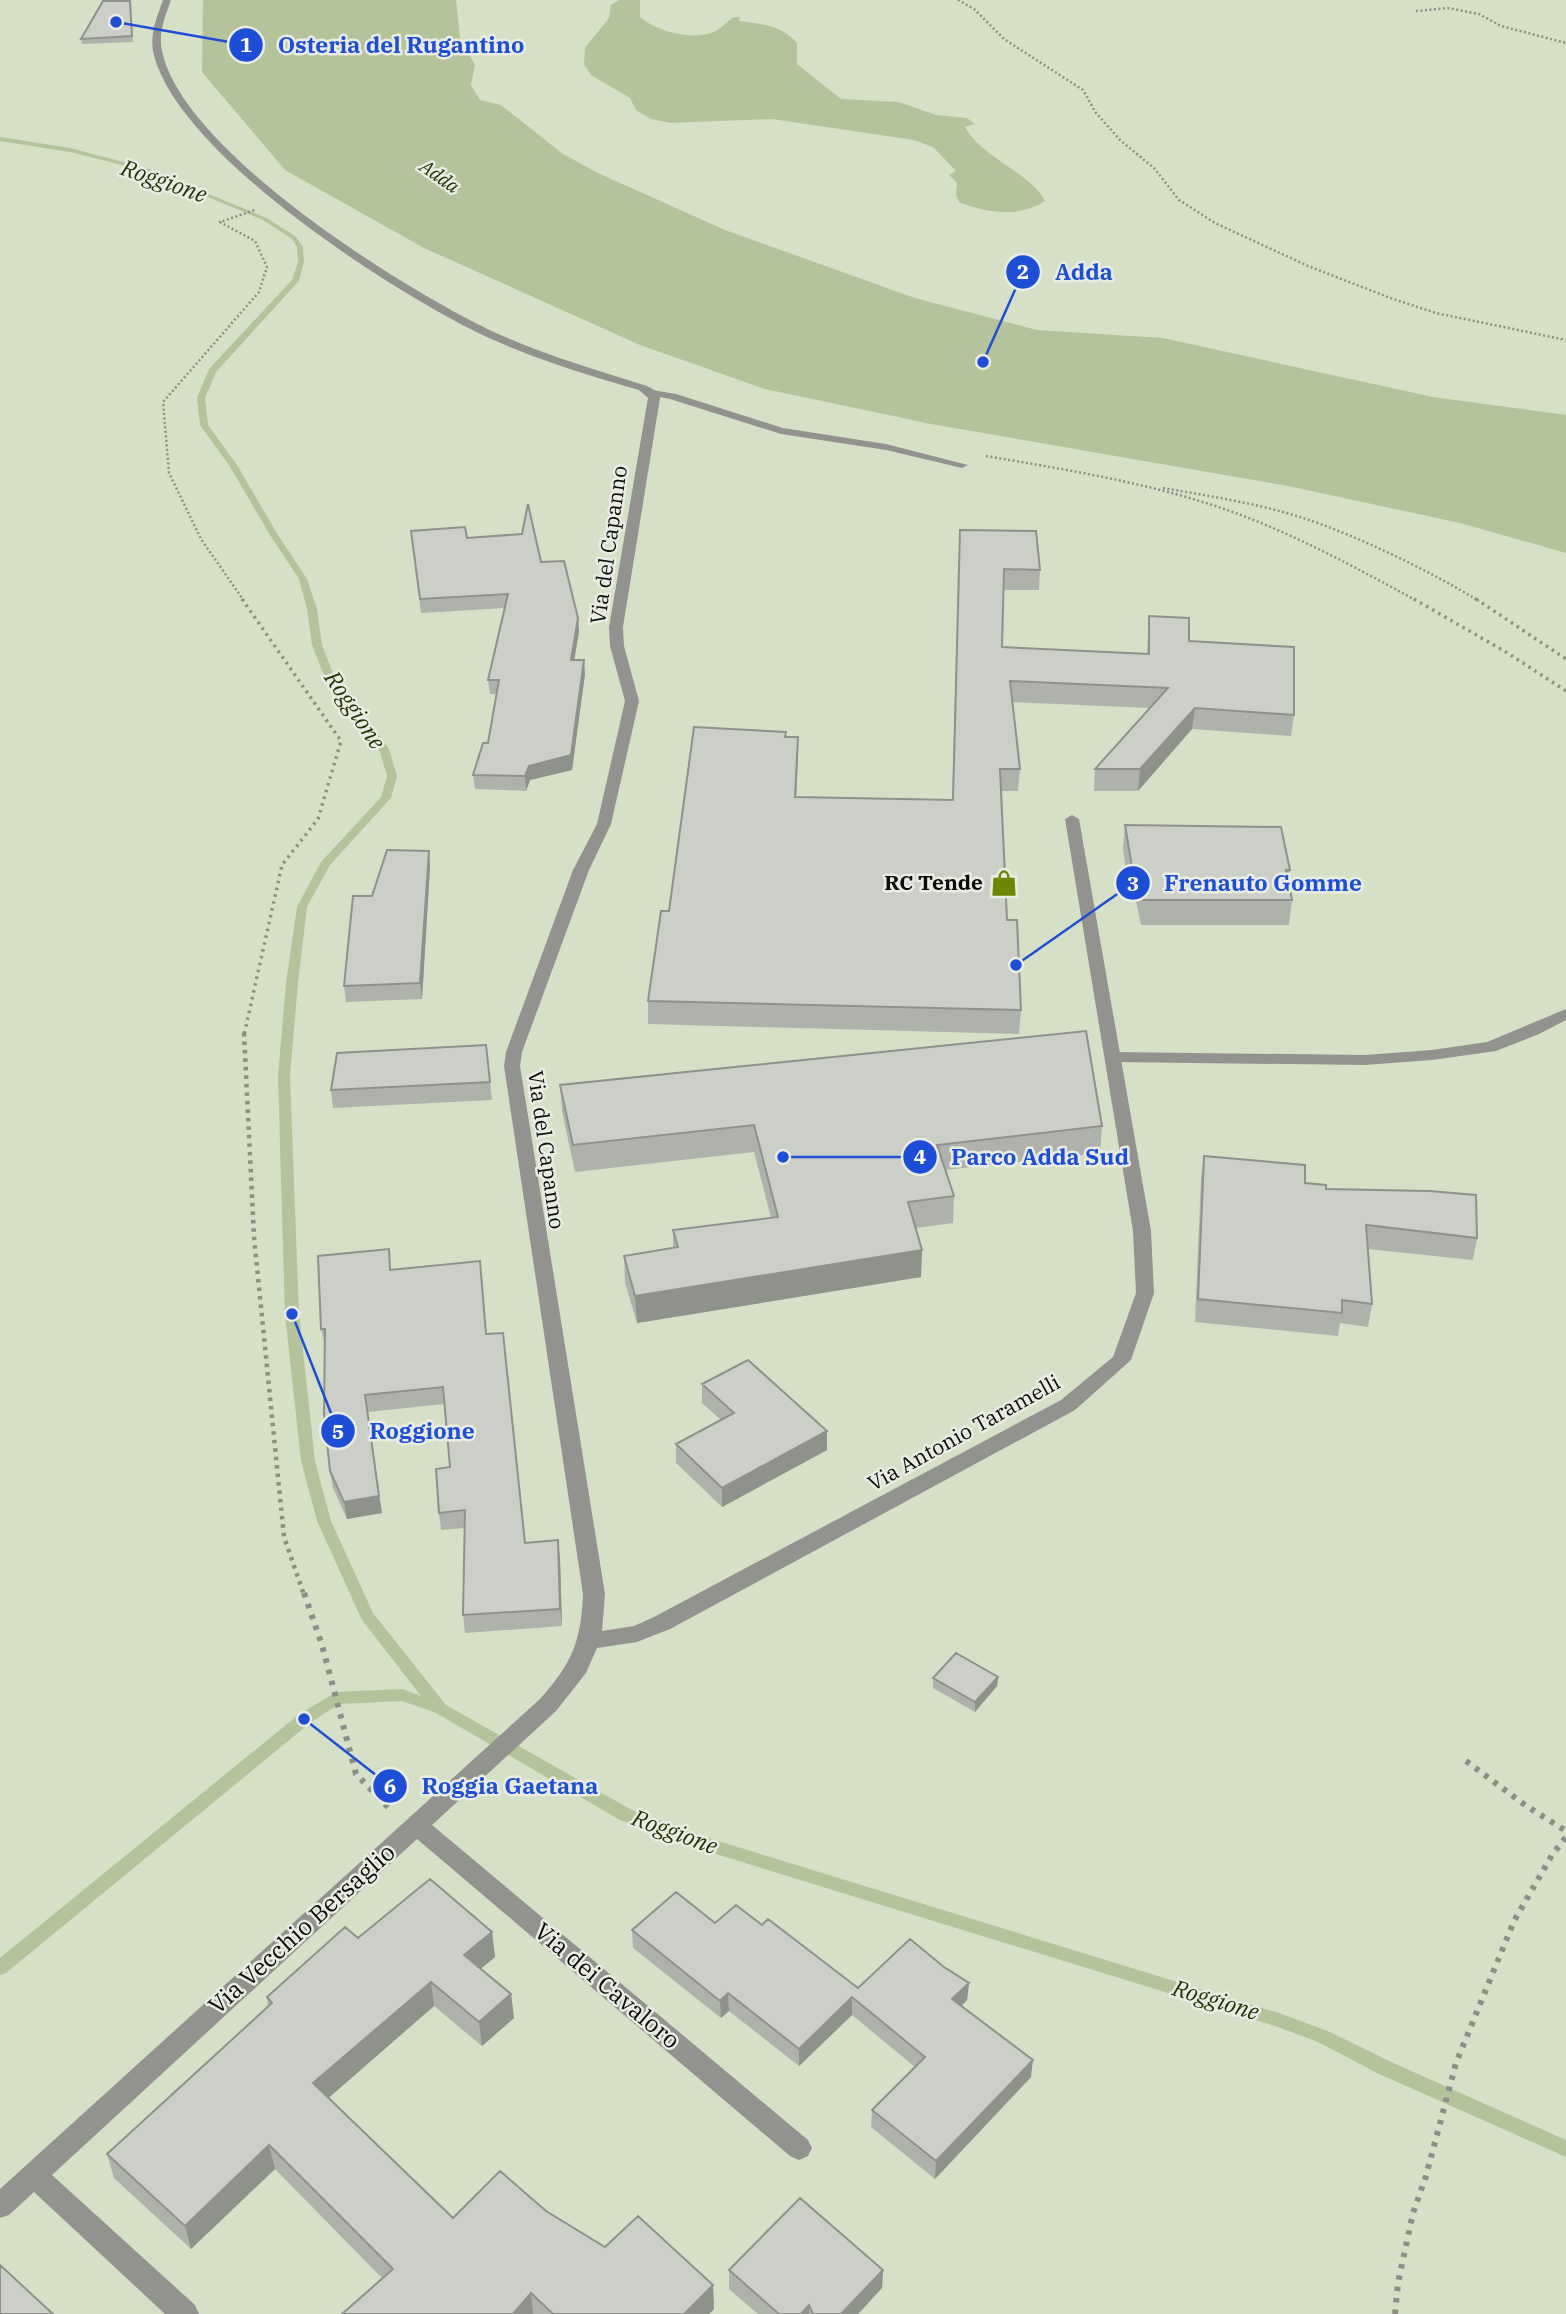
<svg xmlns="http://www.w3.org/2000/svg" width="1566" height="2314" font-family="'IBM Plex Serif',serif">
  <rect width="100%" height="100%" fill="#eaede4"/>
  <path fill="#d6e0c6" d="M0,0H1566V2314H0Z"/>
  <path fill="#b5c39b" d="M203,0H456L460,38L475,65L471,85L480,100L501,105L563,154L598,173L725,230L915,298L1037,330L1163,338L1433,397L1566,415V553L1460,523L1288,486L931,424L765,389L640,345L424,248L285,170L202,72Z
    M619,0H640V17C656,31 690,40 711,33C720,30 726,22 734,17H740L739,21C762,24 781,25 797,43V64L841,99L899,102L936,115L967,118L975,124L965,127C981,157 1032,174 1045,201C1019,218 986,213 959,202L956,195L957,183L949,175L956,171L933,147L914,140L772,119L671,123L651,119L636,110L630,98L591,75L584,64L585,48L609,18L611,5Z"/>
  <g fill="none" stroke-linecap="round" stroke-linejoin="round">
    <path fill="#b5c39b" fill-rule="evenodd" d="M0,137L70,148L146,168L267,218L296,237L303,247L304,262L299,281L216,372L205,398L208,425L237,465L278,535L307,579L317,609L322,645L335,678L389,749L397,776L391,798L330,865L307,907L298,983L290,1076L299,1314L315,1461L331,1521L373,1613L446,1705L632,1810L705,1837L1282,2014L1330,2032L1389,2061L1566,2140V2157L1377,2073L1318,2042L1275,2026L703,1850L620,1820L436,1713L402,1701L339,1704L310,1723L6,1973L0,1975V1958L298,1715L336,1692L403,1689L421,1696L362,1620L317,1521L301,1461L285,1314L278,1076L286,983L297,907L321,862L381,797L387,776L379,749L325,678L312,645L307,609L299,579L270,535L229,465L200,425L197,398L209,369L292,280L298,262L297,247L292,239L263,220L142,170L70,152L0,141Z"/>
    <path stroke="#8c8e87" stroke-width="2.5" stroke-dasharray="2 2.5" stroke-linecap="butt" d="M958,0L974,9L1004,39L1083,90L1096,113L1121,141L1154,168L1179,200L1215,223L1308,266L1393,299L1436,313L1566,340
      M1416,11L1448,8L1479,14L1501,26L1566,43
      M986,456C1068,470 1151,483 1230,511C1294,534 1357,568 1417,601
      M1163,488C1209,496 1255,503 1300,517C1356,535 1428,570 1479,601
      M244,601L201,539L169,473L163,402L259,292L267,267L255,241L220,222L255,210"/>
    <path stroke="#8c8e87" stroke-width="3.5" stroke-dasharray="2.5 4.5" stroke-linecap="butt" d="M242,599L341,741L318,819L282,865L244,1035
      M1414,599L1506,652L1566,691
      M1476,599L1566,659"/>
    <path stroke="#8c8e87" stroke-width="4.5" stroke-dasharray="3.5 5" stroke-linecap="butt" d="M244,1033L254,1237L284,1537L304,1595"/>
    <path stroke="#8c8e87" stroke-width="6" stroke-dasharray="4.5 7" stroke-linecap="butt" d="M304,1593L322,1645L356,1774L390,1809
      M1466,1761L1525,1805L1566,1831
      M1395,2314L1398,2283L1413,2213L1426,2176L1456,2063L1514,1921L1552,1855L1566,1837"/>
    <path fill="#92938f" fill-rule="evenodd" d="M652,390L676,394L783,428L886,444L968,465L962,468L886,450L781,434L670,399L648,395L646,393Z
      M1566,1009V1020L1539,1034L1496,1051L1432,1060L1365,1065L1113,1062L1105,1057L1113,1052L1365,1055L1432,1050L1487,1042Z"/>
    <path fill="#92938f" fill-rule="evenodd" d="M163,0H171C165,17 158,33 162,51C183,152 406,291 496,333C545,355 596,370 647,386L656,391L660,398L623,627L624,646L639,701L611,824L589,870L522,1052L520,1066L605,1594L602,1631L634,1626L654,1617L1061,1400L1113,1357L1136,1293L1133,1231L1065,819L1072,815L1079,819L1151,1231L1154,1293L1131,1360L1075,1410L670,1629L637,1642L597,1648L586,1673L556,1711L432,1825L808,2140L812,2148L808,2156L799,2160L790,2156L417,1839L52,2175L195,2305L199,2314H165L34,2192L9,2215L0,2218V2189L540,1699C572,1663 581,1642 583,1594L504,1066L506,1052L573,870L597,824L625,701L610,646L609,627L648,398L639,390C588,375 538,360 489,338C398,296 174,153 153,51C150,33 157,17 163,0Z"/>
  </g>
  <path fill="#afb2ab" d="M130,1L133,42L82,44L81,39Z
    M960,530L1040,570L1039,590H1004L1002,647L1147,654L1149,616L1189,641L1294,715L1291,736L1192,729L1138,791H1094L1095,769L1150,708L1012,702L1020,769L1018,791H1001L1007,920L1021,1010L1019,1034L648,1024V1001L669,911L786,737H798L796,797L952,800Z
    M411,531L467,538L541,562L578,618L579,631L574,660L585,674L572,770L530,780L526,791L475,789L473,775L488,743L496,694H490L488,680L505,608L421,613Z
    M1125,825L1290,870L1288,883L1292,900L1289,925H1141L1134,892H1129L1123,849Z
    M430,867L422,999L346,1002L344,986L372,896Z
    M490,1082L492,1100L333,1108L331,1090Z
    M560,1085L1102,1126L1100,1153L945,1170L954,1196L953,1223L916,1228L922,1250L921,1277L637,1323L625,1283L624,1256L673,1248V1230L771,1218L754,1152L575,1172L562,1111Z
    M1204,1156L1326,1189L1477,1238L1473,1260L1368,1249L1372,1304L1368,1327L1340,1323L1338,1336L1195,1322L1201,1178Z
    M391,1270L487,1334L525,1543L560,1558L562,1626L465,1633L463,1615L465,1528L441,1530L439,1513L450,1467L444,1404L368,1412L382,1513L347,1519L333,1488L330,1471L325,1346L321,1329Z
    M702,1384L827,1431V1450L722,1507L676,1463V1444L721,1420L702,1403Z
    M998,1677L997,1686L975,1712L933,1688V1678Z
    M715,1923L762,1925L858,1988L944,1967L969,1983L967,2000L962,2006L1031,2077L935,2179L871,2127L872,2110L915,2067L852,2015L799,2066L729,2011L721,2018L633,1948L632,1930Z
    M492,1932L495,1957L480,1969L511,1994L514,2018L482,2046L434,2006L328,2098L453,2218L546,2211L605,2247L713,2285L714,2309L709,2314H342L382,2278L275,2169L191,2249L114,2178L107,2154L268,2006L267,1997L358,1938Z
    M729,2270H883L882,2288L858,2314H758L729,2289Z"/>
  <path fill="#8f918b" d="M578,618L579,631L572,674L571,660Z
    M584,660L585,674L572,770L530,780L526,791L525,776L529,766Z
    M1195,708L1192,729L1138,791L1140,769Z
    M798,737V758L795,819V797Z
    M429,851L430,867L422,999L420,983Z
    M922,1250L921,1277L637,1323L635,1296Z
    M827,1431V1450L722,1507V1488Z
    M379,1496L382,1513L347,1519L344,1502Z
    M558,1540L560,1558L562,1626L560,1609Z
    M998,1677L997,1686L975,1712V1702Z
    M492,1932L495,1957L467,1980L464,1955Z
    M431,1982L434,2006L317,2108L313,2083Z
    M969,1983L967,2000L951,2016L952,1999Z
    M728,1993L729,2011L721,2018L720,2001Z
    M511,1994L514,2018L482,2046L479,2022Z
    M852,1997V2015L799,2066V2049Z
    M1033,2060L1031,2077L935,2179L936,2161Z
    M269,2145L275,2169L191,2249L185,2226Z
    M883,2270L882,2288L858,2314H841Z
    M713,2285L714,2309L709,2314H684Z
    M531,2293L533,2314H513Z
    M809,2305V2314H801Z"/>
  <path fill="#cccfc7" stroke="#8f918b" stroke-width="2" d="M103,1H130L132,36L81,39Z
    M528,504L541,562L564,561L578,618L571,660H584L571,755L529,766L525,776L473,775L483,743H488L499,680H488L508,594L420,599L411,531L465,527L467,538L522,534Z
    M960,530L1036,531L1040,570L1004,569L1002,647L1149,654V616L1189,618V641L1294,647V715L1195,708L1140,769H1095L1168,688L1010,681L1020,769H1000L1007,920H1017L1021,1010L648,1001L661,911H669L694,727L786,732L785,737H798L795,797L953,800Z
    M1125,825L1281,827L1290,870H1286L1292,900H1143L1136,867H1132Z
    M387,850L429,851L420,983L344,986L353,896H372Z
    M1086,1031L1102,1126L937,1145L954,1196L908,1202L922,1250L635,1296L624,1256L678,1247L673,1230L778,1217L754,1125L573,1145L560,1085Z
    M486,1045L490,1082L331,1090L337,1053Z
    M1204,1156L1305,1165V1183L1326,1185V1189L1429,1191L1476,1195L1477,1238L1366,1225L1372,1304L1342,1300V1313L1198,1299Z
    M389,1249L390,1270L480,1261L486,1334L503,1333L525,1543L558,1540L560,1609L463,1615L465,1510L439,1513L436,1469L450,1467L443,1387L365,1395L379,1496L344,1502L330,1471L324,1414L325,1329H321L318,1256Z
    M748,1360L827,1431L722,1488L676,1444L734,1413L702,1384Z
    M956,1653L998,1677L975,1702L933,1678Z
    M430,1879L492,1932L464,1955L511,1994L479,2022L431,1982L313,2083L453,2218L500,2171L546,2211L605,2247L638,2216L713,2285L684,2314H553L531,2293L513,2314H342L393,2269L269,2145L185,2226L107,2154L272,2003L267,1997L345,1927L358,1938Z
    M676,1892L715,1923L736,1905L762,1925L768,1919L858,1988L910,1939L944,1967L969,1983L952,1999L1033,2060L936,2161L872,2110L925,2057L852,1997L799,2049L728,1993L720,2001L632,1930Z
    M800,2198L883,2270L841,2314H813L809,2305L801,2314H779L729,2270Z
    M0,2265L53,2314H0Z"/>
  <defs>
    <symbol id="shop-bare" viewBox="-9 -9 18 18"><path d="M-5-2.5h2.3a2.7 3.5 0 0 1 5.4 0H5L5.5 6h-11ZM-1.5-2.5h3a1.5 2.3 0 0 0-3 0Z" fill="#6b8800" stroke="#eaede4" stroke-width="2.5" paint-order="stroke"/></symbol>
  </defs>
  <g fill-rule="evenodd">
    <use href="#shop-bare" x="985" y="864" width="38" height="38"/>
  </g>
  <g text-anchor="middle" stroke-width="5" stroke-linejoin="round" paint-order="stroke">
    <g font-size="19" font-style="italic" fill="#263203" stroke="#eaede4">
      <text transform="translate(440 176) rotate(35)" y="7">Adda</text>
    </g>
    <g font-size="21" fill="#0b0c09" stroke="#eaede4">
      <text transform="translate(609 545) rotate(-82)" y="7">Via del Capanno</text>
      <text transform="translate(546 1150) rotate(82)" y="7">Via del Capanno</text>
      <text transform="translate(964 1433) rotate(-29)" y="7">Via Antonio Taramelli</text>
    </g>
    <g font-size="21" font-weight="bold" fill="#0b0c09" stroke="#eaede4" text-anchor="end">
      <text x="983" y="890">RC Tende</text>
    </g>
    <g font-size="23" font-style="italic" fill="#263203" stroke="#eaede4">
      <text transform="translate(164 181) rotate(19)" y="8">Roggione</text>
      <text transform="translate(355 710) rotate(56)" y="8">Roggione</text>
      <text transform="translate(675 1832) rotate(20)" y="8">Roggione</text>
      <text transform="translate(1216 2000) rotate(17)" y="8">Roggione</text>
    </g>
    <g font-size="24" fill="#0b0c09" stroke="#eaede4">
      <text transform="translate(302 1929) rotate(-42)" y="8">Via Vecchio Bersaglio</text>
      <text transform="translate(607 1986) rotate(40)" y="8">Via dei Cavaloro</text>
    </g>
  </g>
  <path fill="none" stroke="#1d4ed8" stroke-width="2.5" d="M116 22L246 45M983 362L1023 272M1016 965L1133 883M783 1157L920 1157M292 1314L338 1431M304 1719L390 1786"/>
  <g fill="#1d4ed8" stroke="#eaede4" stroke-width="2.5">
    <circle cx="116" cy="22" r="7"/>
    <circle cx="983" cy="362" r="7"/>
    <circle cx="1016" cy="965" r="7"/>
    <circle cx="783" cy="1157" r="7"/>
    <circle cx="292" cy="1314" r="7"/>
    <circle cx="304" cy="1719" r="7"/>
    <circle cx="246" cy="45" r="18"/>
    <circle cx="1023" cy="272" r="18"/>
    <circle cx="1133" cy="883" r="18"/>
    <circle cx="920" cy="1157" r="18"/>
    <circle cx="338" cy="1431" r="18"/>
    <circle cx="390" cy="1786" r="18"/>
  </g>
  <g font-size="21" text-anchor="middle" font-weight="bold" fill="#fff">
    <text x="246" y="52">1</text>
    <text x="1023" y="279">2</text>
    <text x="1133" y="891">3</text>
    <text x="920" y="1164">4</text>
    <text x="338" y="1439">5</text>
    <text x="390" y="1794">6</text>
  </g>
  <g font-size="23" text-anchor="middle" font-weight="bold" fill="#1d4ed8" stroke="#eaede4" stroke-width="5" stroke-linejoin="round" paint-order="stroke">
    <text x="401" y="53">Osteria del Rugantino</text>
    <text x="1084" y="280">Adda</text>
    <text x="1263" y="891">Frenauto Gomme</text>
    <text x="1040" y="1165">Parco Adda Sud</text>
    <text x="422" y="1439">Roggione</text>
    <text x="510" y="1794">Roggia Gaetana</text>
  </g>
</svg>
